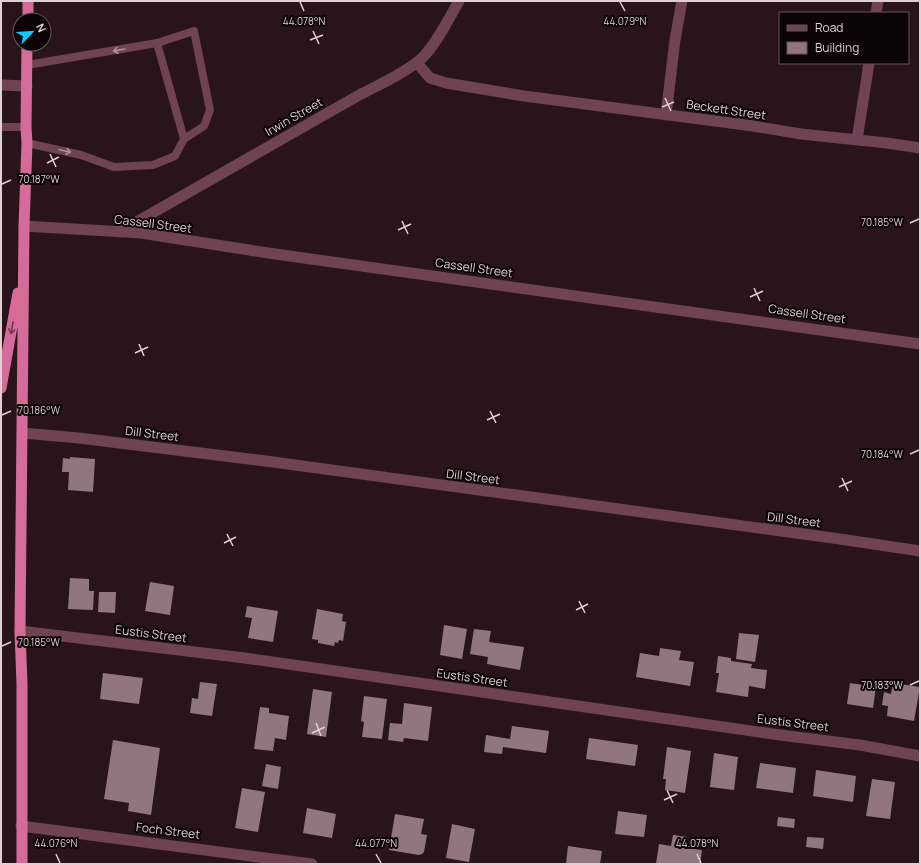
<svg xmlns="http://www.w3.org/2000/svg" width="921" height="865" font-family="Manrope,sans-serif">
  <rect width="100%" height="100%" fill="#29141c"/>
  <path fill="#917680" d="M70,457L95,459L93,492L68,490L69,472H62L63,458L70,459Z
    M70,578L89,579V591H94L93,610L68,609Z
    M150,582L174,586L170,615L145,611Z
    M99,592H116L115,613L98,612Z
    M247,606L278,611L273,642L248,638L252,618L245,617Z
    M317,609L343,614L342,621L346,622L343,641L339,640L338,643L335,642L334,646L318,643V640L312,639Z
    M444,625L467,629L462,659L440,655Z
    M474,629L491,631L489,642L524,647L520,670L487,664L488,657L470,654Z
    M739,633L759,635L755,662L736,659Z
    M660,648L681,651L679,660L694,662L690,686L636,677L640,653L659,656Z
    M718,656L731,658V661L752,664L751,668L767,670L765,689L749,686L748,697L716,692L719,673H716Z
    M103,673L143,678L139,704L100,699Z
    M200,682L217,684L212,716L190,713L192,698L198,699Z
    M850,683L876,687L873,708L847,704Z
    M893,683L920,687L914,721L887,716L888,706L882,705L884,692L891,694Z
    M313,689L332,692L326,737L307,734Z
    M364,696L387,699L382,739L362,737L364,722L361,721Z
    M404,703L432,707L428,741L404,738L403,742L388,740L390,723L402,724Z
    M260,707L269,708V713L289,716L286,740L275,738L273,751L254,749Z
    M512,726L549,731L546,753L503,747L502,754L484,752L486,735L510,739Z
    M589,738L638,745L635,766L586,759Z
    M113,740L160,748L151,815L128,811L129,803L104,799Z
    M667,747L691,751L685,793L665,790L666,779H663Z
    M714,753L738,757L734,790L710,787Z
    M760,763L796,768L793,793L756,788Z
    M266,764L281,767L278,789L262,786Z
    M816,770L856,776L853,802L813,796Z
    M872,779L895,782L890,819L866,816Z
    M242,788L265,792L258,832L235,828Z
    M307,808L336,814L332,838L303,833Z
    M618,811L647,815L644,837L615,834Z
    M395,814L424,819L421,834L427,835L424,852L422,854L419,855L389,850Z
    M778,817L795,819L794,828L777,826Z
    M452,824L475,829L469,862L446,858Z
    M673,835L687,837L686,848L702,850L700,864H656L659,844L671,846Z
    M807,837L824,838L823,849L806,847Z
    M568,846L602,851L600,864H566Z"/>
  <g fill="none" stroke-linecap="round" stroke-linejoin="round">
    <path stroke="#6f4254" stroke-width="8" d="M157,43L184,139
      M27,65L157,43L194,31L210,110L204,126L184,139L175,156L153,165L114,167L81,155L27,143
      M1,127H26"/>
    <path stroke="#6f4254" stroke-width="11" d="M876,13L878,1
      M417,63L430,78L446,83L524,96L753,126L801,134L887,143L920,148
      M1,85L27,86
      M666,115L675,40L682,1
      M857,140L869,63
      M24,226L141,233L268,253L920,344
      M119,232L361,94C379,85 407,72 422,58C436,45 449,18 459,1
      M22,433L79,438L273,462L840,539L920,551
      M20,631L245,658L780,735L860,745L920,756
      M21,826L312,864"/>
    <path stroke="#d46c97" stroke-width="11" d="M28,20V1
      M1,388L18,293
      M22,864V684L20,631L24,226L27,143L26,127L27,44"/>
  </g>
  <defs><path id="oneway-shaft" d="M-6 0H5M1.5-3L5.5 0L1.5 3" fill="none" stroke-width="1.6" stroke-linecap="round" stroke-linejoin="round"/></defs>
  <g stroke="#ad909b">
    <use href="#oneway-shaft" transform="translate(119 50) rotate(170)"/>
    <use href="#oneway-shaft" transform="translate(65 151) rotate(12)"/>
  </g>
  <use stroke="#70384e" href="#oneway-shaft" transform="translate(12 328) rotate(100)"/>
  <path fill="none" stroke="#dfd0d5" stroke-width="1.5" d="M300,2L304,11M620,2L625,11M313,31L319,44M310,40L323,35M665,98L671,111M662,107L674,102M50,154L56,167M47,163L59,157M2,184L11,180M402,221L408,234M910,223L919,219M398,230L411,224M754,288L760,301M750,297L763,291M139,344L144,356M135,353L148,347M490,411L496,423M2,415L11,411M487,420L500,414M910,454L919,450M842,478L848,491M839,487L852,481M227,534L233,546M224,543L236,537M579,601L585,613M576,610L588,604M2,646L11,642M910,685L919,681M316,723L321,736M312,733L325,727M667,790L673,803M664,800L677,794M56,854L60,863M376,854L381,863M697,854L701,863"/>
  <g text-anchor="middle" stroke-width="4" stroke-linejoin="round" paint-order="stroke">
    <g font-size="12" fill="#dfd0d5" stroke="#0c0406">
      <text transform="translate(726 110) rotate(8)" y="4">Beckett Street</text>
      <text transform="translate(294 117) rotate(-30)" y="4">Irwin Street</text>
      <text transform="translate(153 224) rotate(7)" y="4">Cassell Street</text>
      <text transform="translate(474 268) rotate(8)" y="4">Cassell Street</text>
      <text transform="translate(807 314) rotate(8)" y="4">Cassell Street</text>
      <text transform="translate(152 434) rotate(7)" y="4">Dill Street</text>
      <text transform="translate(473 477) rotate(7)" y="4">Dill Street</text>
      <text transform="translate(794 520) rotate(7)" y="4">Dill Street</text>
      <text transform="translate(151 634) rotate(7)" y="4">Eustis Street</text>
      <text transform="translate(472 678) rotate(8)" y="4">Eustis Street</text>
      <text transform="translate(793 723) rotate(7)" y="4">Eustis Street</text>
      <text transform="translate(168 831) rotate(7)" y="4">Foch Street</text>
    </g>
  </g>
  <g font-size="10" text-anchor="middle" fill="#dfd0d5" stroke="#0c0406" stroke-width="4" stroke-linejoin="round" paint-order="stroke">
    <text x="304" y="25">44.078°N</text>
    <text x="625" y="25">44.079°N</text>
    <text x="39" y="183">70.187°W</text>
    <text x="882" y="226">70.185°W</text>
    <text x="39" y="414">70.186°W</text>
    <text x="882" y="458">70.184°W</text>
    <text x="39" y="646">70.185°W</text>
    <text x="882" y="689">70.183°W</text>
    <text x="56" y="847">44.076°N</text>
    <text x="376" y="847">44.077°N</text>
    <text x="697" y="847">44.078°N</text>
  </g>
  <rect width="921" height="865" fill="none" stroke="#dfd0d5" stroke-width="4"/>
  <rect x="779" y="12" width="130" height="52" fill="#0c0406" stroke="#605659"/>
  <rect x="787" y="25" width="20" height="6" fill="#6f4254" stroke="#605659"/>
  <text x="815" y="32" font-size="12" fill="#dfd0d5">Road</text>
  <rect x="787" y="42" width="20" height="12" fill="#917680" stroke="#605659"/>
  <text x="815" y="52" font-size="12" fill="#dfd0d5">Building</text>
  <g transform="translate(32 32) rotate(65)"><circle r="19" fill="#0c0406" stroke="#605659"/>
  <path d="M0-3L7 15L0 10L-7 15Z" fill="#0dcafa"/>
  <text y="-6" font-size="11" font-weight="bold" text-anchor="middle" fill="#dfd0d5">N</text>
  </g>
</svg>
